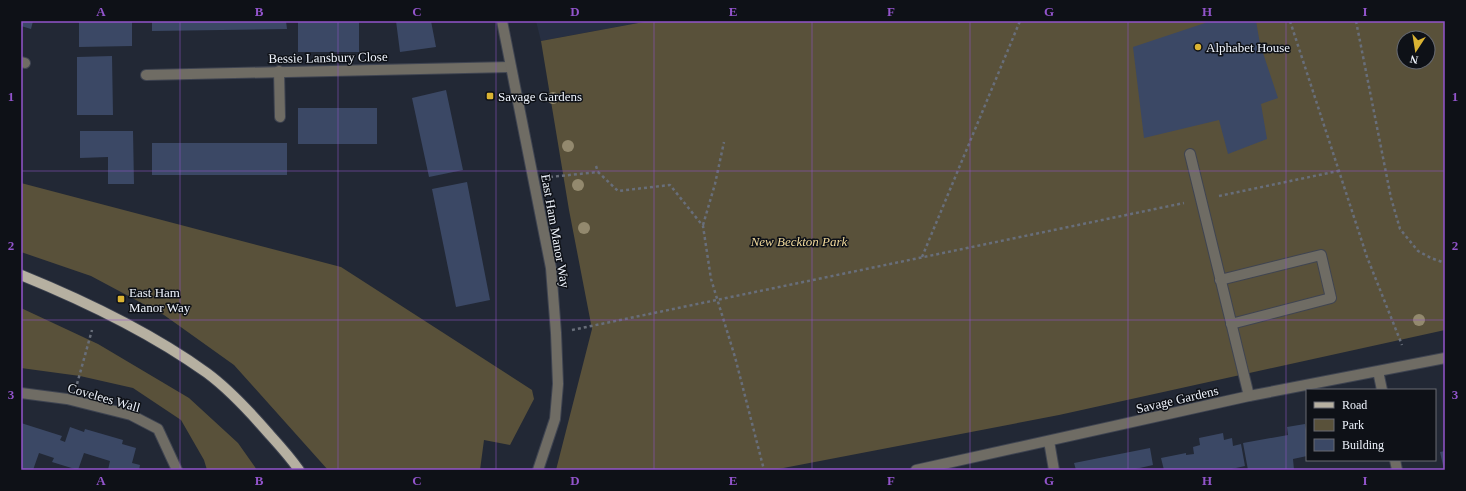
<svg xmlns="http://www.w3.org/2000/svg" width="1466" height="491" font-family="Georgia,serif">
  <rect width="100%" height="100%" fill="#222835"/>
  <path fill="#272f42" d="M536,21H649L541,41Z"/>
  <path fill="#59513a" fill-rule="evenodd" d="M649,21H1445V330L1059,415L773,470H556L592,329L569,210L541,41ZM1404,38H1428V62H1404Z
    M21,183L341,267L532,390L534,399L510,445L484,440L480,470H328L234,365L164,315L91,276L21,252Z
    M21,308L98,344L189,398L238,443L257,470H207L204,460L181,420L133,388L80,376L21,368Z"/>
  <path fill="#3b4865" d="M21,21H33L31,29L21,26Z
    M79,21H132V46L79,47Z
    M152,21H286L287,29L152,31Z
    M298,21H359V52H298Z
    M396,21H431L436,47L400,52Z
    M1207,21H1256L1260,44L1278,98L1261,104L1267,139L1228,154L1219,120L1144,138L1133,47L1205,23Z
    M112,56L113,115H77V57Z
    M446,90L463,170L429,177L412,98Z
    M298,108H377V144H298Z
    M80,131H133L134,184H108V157L80,158Z
    M152,143H287V175H152Z
    M467,182L490,300L456,307L432,189Z
    M21,423L62,436L60,440L65,442L70,427L84,432L85,429L123,440L122,444L136,448L132,463L140,465L139,470H108L110,461L84,453L78,470L52,462L54,458L39,453L33,470H21Z
    M1305,424L1307,436V456L1293,459L1294,470H1248L1243,443L1288,435L1287,427Z
    M1223,433L1224,440L1232,438L1233,446L1241,444L1245,466L1227,470H1164L1161,458L1186,453V455L1194,454L1193,447L1200,445L1199,438Z
    M1150,448L1153,465L1131,470H1076L1074,463Z
    M1445,451V470H1444L1440,452Z"/>
  <g fill="none" stroke-linecap="round" stroke-linejoin="round">
    <defs>
      <path id="service" d="M279,71L280,117
        M1190,154L1249,396
        M1220,280L1321,255L1331,298L1231,324"/>
      <path id="minor" d="M21,62L25,63
        M146,75L510,67
        M1378,371L1382,390
        M21,393L67,399L131,415L158,429L177,470
        M1049,441L1054,470
        M1395,460L1397,470
        M916,470L1249,396L1445,358"/>
      <path id="tertiary" d="M502,21L551,268L556,333L558,384L555,419L538,470"/>
      <path id="primary" d="M21,275C85,301 150,332 207,373C230,390 251,413 270,435C280,446 290,457 299,470"/>
    </defs>
    <use href="#service" stroke="#3f4451" stroke-width="12"/>
    <use href="#minor" stroke="#3f4451" stroke-width="12"/>
    <use href="#tertiary" stroke="#3f4451" stroke-width="12"/>
    <use href="#primary" stroke="#3f4451" stroke-width="12"/>
    <path stroke="#686e7a" stroke-width="2.5" stroke-dasharray="3 3" stroke-linecap="butt" d="M1290,21L1367,257L1402,345
      M1356,21L1391,198L1400,229L1418,251L1431,258L1445,263
      M596,166L598,172
      M550,177L598,172L618,191L670,185L703,226L711,279L735,357L764,470
      M1219,196L1338,171
      M703,225L715,184L724,142
      M922,257L1020,21
      M572,330L1184,203
      M77,384L92,330"/>
    <use href="#service" stroke="#6f6c64" stroke-width="10"/>
    <use href="#minor" stroke="#6f6c64" stroke-width="10"/>
    <use href="#tertiary" stroke="#6f6c64" stroke-width="10"/>
    <use href="#primary" stroke="#b6b0a1" stroke-width="10"/>
  </g>
  <g fill="#93896e">
    <circle cx="553" cy="98" r="6"/>
    <circle cx="568" cy="146" r="6"/>
    <circle cx="578" cy="185" r="6"/>
    <circle cx="584" cy="228" r="6"/>
    <circle cx="1419" cy="320" r="6"/>
  </g>
  <path fill="none" stroke="#9254cb" stroke-width="1" stroke-opacity="0.55" d="M180,21V470M338,21V470M496,21V470M654,21V470M812,21V470M970,21V470M1128,21V470M1286,21V470M21,171H1445M21,320H1445"/>
  <g fill="#dab333" stroke="#0e1117" stroke-width="1.5">
    <circle cx="1198" cy="47" r="4"/>
    <rect x="486" y="92" width="8" height="8" rx="2"/>
    <rect x="117" y="295" width="8" height="8" rx="2"/>
  </g>
  <g text-anchor="middle" stroke-width="3" stroke-linejoin="round" paint-order="stroke">
    <g font-size="13" fill="#eef3fc" stroke="#0e1117" text-anchor="start">
      <text x="1206" y="52">Alphabet House</text>
      <text x="498" y="101">Savage Gardens</text>
      <text x="129" y="297">East Ham<tspan x="129" dy="15">Manor Way</tspan></text>
    </g>
    <g font-size="13" fill="#eef3fc" stroke="#0e1117">
      <text transform="translate(328 57) rotate(-1)" y="5">Bessie Lansbury Close</text>
      <text transform="translate(556 231) rotate(80)" y="5">East Ham Manor Way</text>
      <text transform="translate(104 397) rotate(16)" y="5">Covelees Wall</text>
      <text transform="translate(1177 399) rotate(-13)" y="5">Savage Gardens</text>
    </g>
    <g font-size="13" font-style="italic" fill="#f0d99c" stroke="#0e1117">
      <text x="799" y="246">New Beckton Park</text>
    </g>
  </g>
  <rect width="1466" height="491" fill="none" stroke="#0e1117" stroke-width="44"/>
  <rect x="1306" y="389" width="130" height="72" fill="#0e1117" stroke="#686b73"/>
  <rect x="1314" y="402" width="20" height="6" fill="#b6b0a1" stroke="#686b73"/>
  <text x="1342" y="409" font-size="12" fill="#eef3fc">Road</text>
  <rect x="1314" y="419" width="20" height="12" fill="#59513a" stroke="#686b73"/>
  <text x="1342" y="429" font-size="12" fill="#eef3fc">Park</text>
  <rect x="1314" y="439" width="20" height="12" fill="#3b4865" stroke="#686b73"/>
  <text x="1342" y="449" font-size="12" fill="#eef3fc">Building</text>
  <g transform="translate(1416 50) rotate(192)"><circle r="19" fill="#0e1117" stroke="#686b73"/>
  <path d="M0-3L7 15L0 10L-7 15Z" fill="#dab333"/>
  <text y="-6" font-size="11" font-weight="bold" text-anchor="middle" fill="#eef3fc">N</text>
  </g>
  <rect x="22" y="22" width="1422" height="447" fill="none" stroke="#9254cb" stroke-width="1.5"/>
  <g font-size="13" text-anchor="middle" font-weight="bold" fill="#9254cb">
    <text x="101" y="16">A</text>
    <text x="259" y="16">B</text>
    <text x="417" y="16">C</text>
    <text x="575" y="16">D</text>
    <text x="733" y="16">E</text>
    <text x="891" y="16">F</text>
    <text x="1049" y="16">G</text>
    <text x="1207" y="16">H</text>
    <text x="1365" y="16">I</text>
    <text x="11" y="101">1</text>
    <text x="1455" y="101">1</text>
    <text x="11" y="250">2</text>
    <text x="1455" y="250">2</text>
    <text x="11" y="399">3</text>
    <text x="1455" y="399">3</text>
    <text x="101" y="485">A</text>
    <text x="259" y="485">B</text>
    <text x="417" y="485">C</text>
    <text x="575" y="485">D</text>
    <text x="733" y="485">E</text>
    <text x="891" y="485">F</text>
    <text x="1049" y="485">G</text>
    <text x="1207" y="485">H</text>
    <text x="1365" y="485">I</text>
  </g>
</svg>
